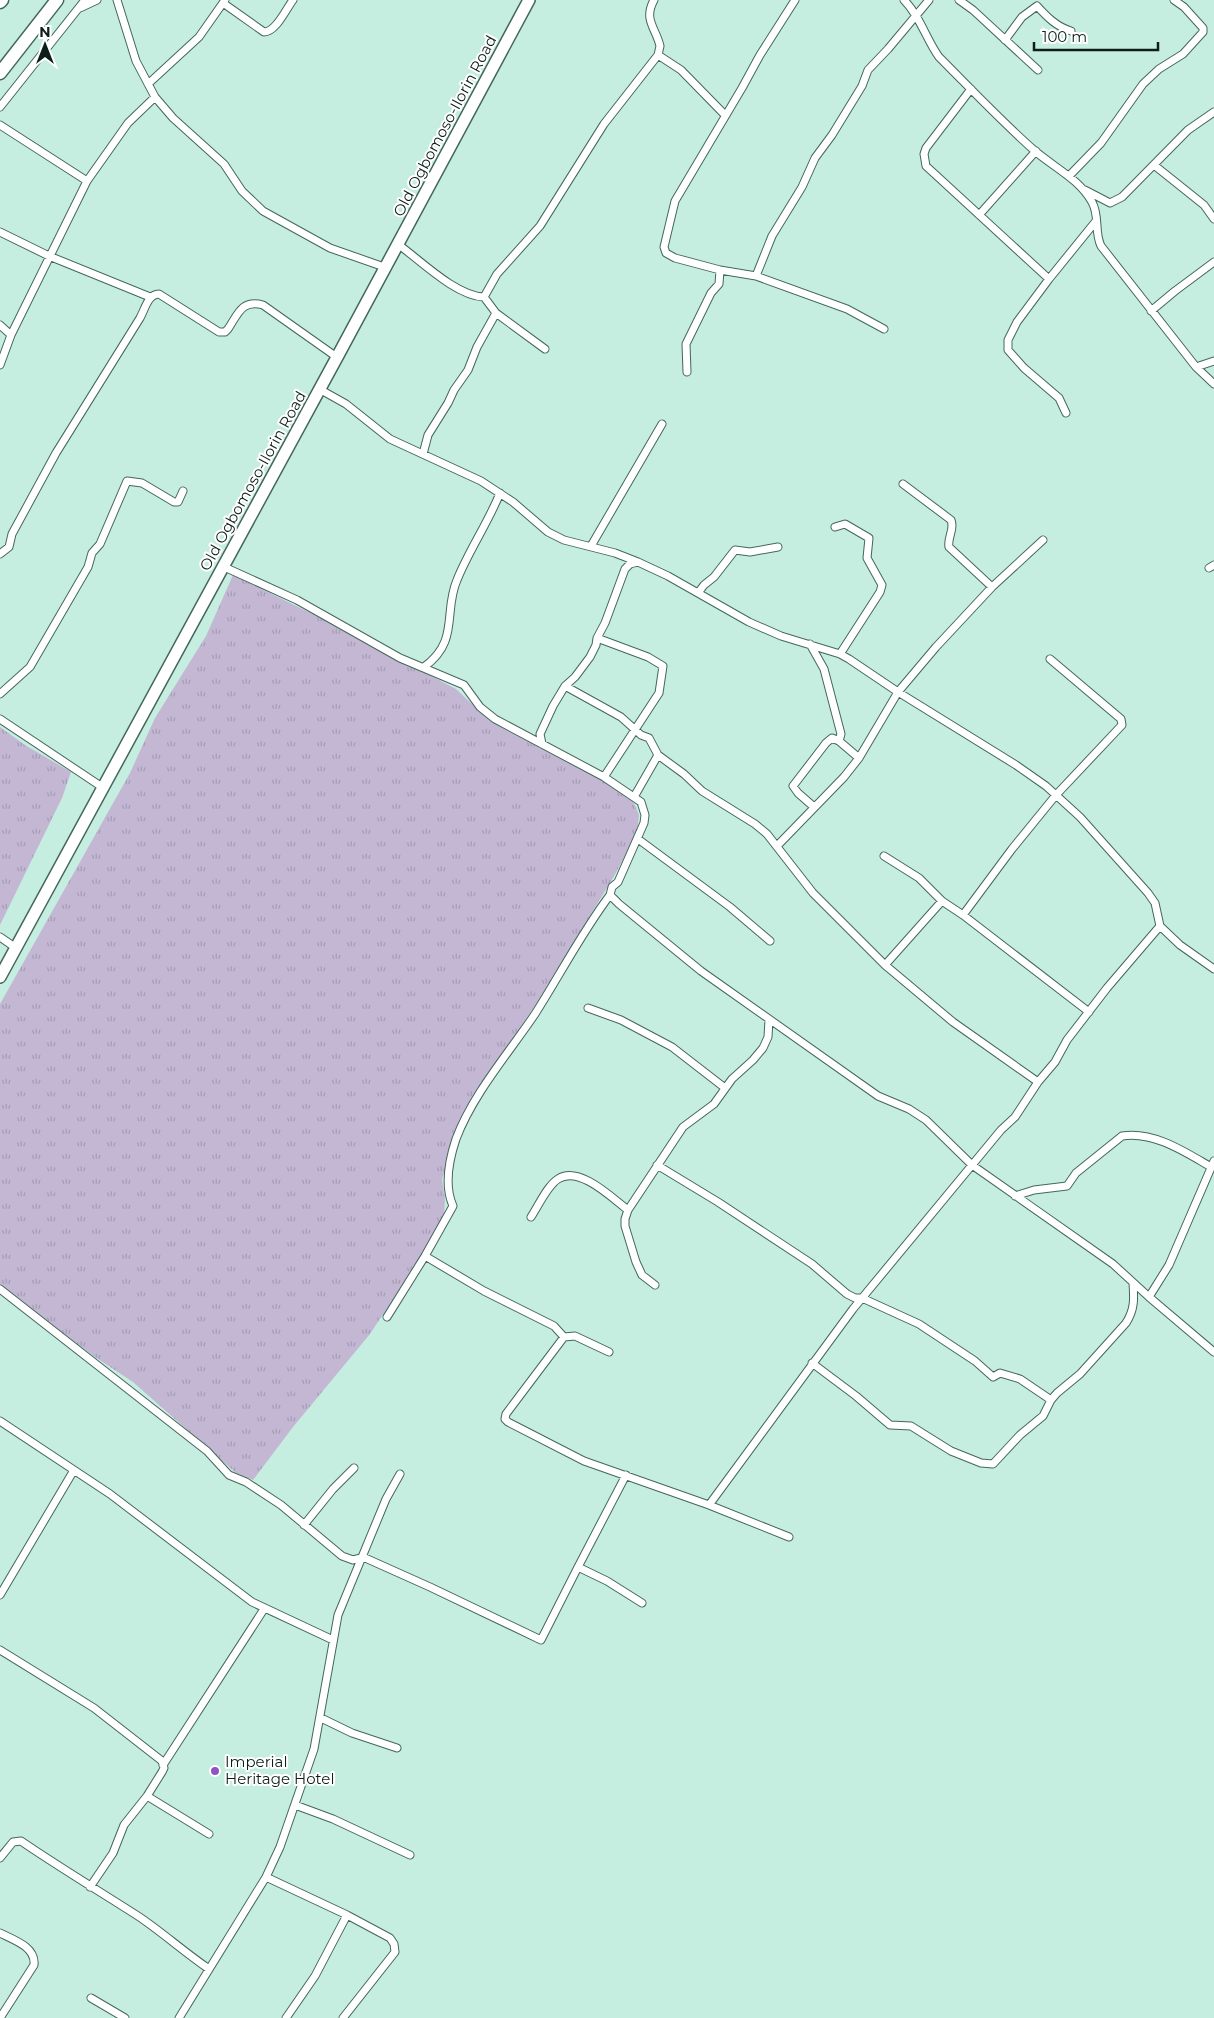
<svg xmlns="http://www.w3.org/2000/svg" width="1214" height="2018" font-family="Montserrat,sans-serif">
  <defs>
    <pattern id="grass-tufts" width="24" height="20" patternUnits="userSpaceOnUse" patternTransform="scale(1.25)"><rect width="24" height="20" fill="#c3b7d4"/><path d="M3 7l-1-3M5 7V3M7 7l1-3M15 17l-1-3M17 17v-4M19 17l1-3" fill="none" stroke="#a69db5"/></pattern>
  </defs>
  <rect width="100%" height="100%" fill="#c6eee0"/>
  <path fill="url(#grass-tufts)" d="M233,575L337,626L456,689L489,720L599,778L634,803L639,815L637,834L613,878L538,1001L464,1111L442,1179L445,1199L444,1216L416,1264L370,1334L293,1427L253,1480L236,1473L133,1382L95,1357L0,1286V1004L130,773L155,718L206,636Z
    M0,727L25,745L71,772L62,798L0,925Z"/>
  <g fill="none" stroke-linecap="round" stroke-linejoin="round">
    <defs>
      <path id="minor" d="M117,0L136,61L155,97L173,118L224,164L242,191L263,211L330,248L387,268
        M795,0L760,55L742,88L675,201L664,247L666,253L675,258L720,270L756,276L847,309L884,329
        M904,0C920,16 926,39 939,57C971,89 1002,122 1035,151C1055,168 1079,179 1092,202C1100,216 1094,232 1101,246L1196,367L1214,384
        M959,0L973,10L1038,70
        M223,3L264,32C276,32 286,9 293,0
        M80,8L97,0
        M1005,40L1022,17L1037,6C1047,17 1057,27 1071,31
        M658,55L681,70L725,115
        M148,84L199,37L225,0
        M971,89L926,148L924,154L926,166L1049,279
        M0,107L85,0
        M0,125L87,181
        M1154,165L1204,205L1214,219
        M1069,176L1101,143L1143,84L1159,69L1183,54L1203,32V28L1184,7L1174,0
        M1085,190L1110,203L1122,197L1188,130L1214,112
        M979,215L1036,151
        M0,232L49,256L150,297
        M399,245C421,261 456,296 484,297
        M756,276L772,236L802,187L815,158L832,135L862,86L868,70L888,49L929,0
        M484,297L497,274L540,226L604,124L658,55L660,46C656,28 643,20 654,0
        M484,297L496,313L545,349
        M1151,311L1175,291L1214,262
        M0,325L11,335
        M0,365L11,335L87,181L128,123L155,97
        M1196,367L1214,361
        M687,372L686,344L711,293L719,284L720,270
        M321,390L346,404L390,439L481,481L513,502L548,532L564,540L615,553L638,562L668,576L749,622L781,636L840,654L849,659L898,692L1016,765L1046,786L1080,817L1148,893L1155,903L1160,926L1180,945L1214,969
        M1066,413L1059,398L1024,368L1008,350V340L1017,322L1049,279L1096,221
        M423,454L428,435L448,403L454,390L468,370L477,347L496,313
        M903,484L951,520C955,530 947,537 949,547L992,587
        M835,527L845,524L869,538L867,558L882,585L880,592L840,654
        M591,546L662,424
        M0,554L9,547L12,534L56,453L140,318C145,309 148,294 159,294L219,332H225L228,329C238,314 242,299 263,305L338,358
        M222,566L297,600L400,658L464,685L480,707L495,719L604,777L641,802L645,815L644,823L618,882L612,887L610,895L619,904L701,971L878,1096L909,1109L926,1120L972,1165L1113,1264L1149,1297L1214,1352
        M1209,568L1214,565
        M698,593L704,585L714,577L735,550L750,552L778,547
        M597,638L648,657L663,666L659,693L604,777
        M810,644L824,669L841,734L839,741
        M424,667C460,641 443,612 457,580C469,550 488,523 500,493
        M565,686L621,717L641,735L649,738L658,755L684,774L702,791L755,824L767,834L813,893L885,965L953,1022L1038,1082
        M0,694L30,667L88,567L92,553L100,544L127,481L142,483L174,502H178L183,491
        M0,719L102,787
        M542,744L540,734L553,706L565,686L575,677L590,657L596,645L597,638L605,623L625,569L630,564L638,562
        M634,797L658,755
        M814,807L798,793L793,786L826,743L832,738L839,741L859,758
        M638,839L730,907L770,941
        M777,846L844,777L859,758L898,692L936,647L992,587L1043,540
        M884,856L919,878L942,901
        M963,915L1089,1012
        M0,937L16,948
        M885,965L942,901L963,915L1012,849L1056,795L1122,725L1121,719L1050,659
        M588,1008L621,1020L672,1047L725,1088
        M657,1165L718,1202L812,1264L847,1294L855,1298H862L919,1324L975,1361L993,1377L1000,1373L1020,1379L1051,1400
        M1015,1196L1034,1190L1067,1186L1076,1173L1122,1136C1154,1131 1185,1152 1211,1167
        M531,1217C539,1205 547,1186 558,1179C579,1165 612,1198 628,1210
        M425,1256L484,1291L554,1326L564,1337
        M655,1285L642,1275L636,1262L625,1226V1219L628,1210L683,1127L714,1104L732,1079L753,1060L763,1048L768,1037L769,1019
        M0,1289L207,1451L229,1475L246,1482L281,1505L342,1556L353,1560L363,1557L430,1587L541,1640L578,1567L607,1581L642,1603
        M1149,1297L1169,1265L1214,1161
        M387,1317L425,1256L453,1206C444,1186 449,1160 456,1139C473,1094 508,1054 535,1014C560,975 582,932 610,895
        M609,1352L575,1336L564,1337L506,1414L505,1419L508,1422L584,1461L709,1505L853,1309L1001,1130L1015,1117L1038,1082L1055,1062L1067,1040L1107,988L1160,926
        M812,1363L856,1396L890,1425L911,1426L951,1451L981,1463L993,1464L1020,1435L1043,1416L1051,1400L1057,1393L1080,1374L1126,1323C1135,1309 1134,1298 1133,1283
        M0,1421L110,1494L252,1602L333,1640
        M709,1505L789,1537
        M304,1525L333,1489L354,1468
        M578,1567L626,1475
        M0,1595L74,1470
        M0,1650L94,1708L162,1761L164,1768L162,1772L147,1796L124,1825L113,1853L90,1887
        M321,1718L352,1733L397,1748
        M163,1765L264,1609
        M147,1796L209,1834
        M295,1805L333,1819L410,1855
        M0,1858L13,1842L21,1841C59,1867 99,1891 138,1916C162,1932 184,1952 209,1969
        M266,1877L347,1915L390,1938L394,1944L395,1952L343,2018
        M0,1933C14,1940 36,1947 34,1965L0,2018
        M91,1998L125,2018
        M179,2018L266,1877L280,1847L314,1749L338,1615L386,1499L400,1474
        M286,2018L315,1976L347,1915"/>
      <path id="trunk" d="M0,977C177,651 355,327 529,0"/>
      <path id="motorway" d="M0,2L2,0
        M0,73L57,0"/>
    </defs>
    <use href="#minor" stroke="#44675c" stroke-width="9"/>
    <use href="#trunk" stroke="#44675c" stroke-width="14"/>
    <use href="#motorway" stroke="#44675c" stroke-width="15"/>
    <use href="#minor" stroke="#fff" stroke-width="7"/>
    <use href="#trunk" stroke="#fff" stroke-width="11"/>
    <use href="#motorway" stroke="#fff" stroke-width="12"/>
  </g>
  <circle fill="#8f52c8" stroke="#fff" stroke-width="2" cx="215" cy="1771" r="5"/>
  <g text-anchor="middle" stroke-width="4" stroke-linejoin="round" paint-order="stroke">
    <g font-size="15" fill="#0e1d18" stroke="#fff">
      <text transform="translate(445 126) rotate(-62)" y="5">Old Ogbomoso-Ilorin Road</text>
      <text transform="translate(253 481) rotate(-61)" y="5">Old Ogbomoso-Ilorin Road</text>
    </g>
    <g font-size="15" fill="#0e1d18" stroke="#fff" text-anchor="start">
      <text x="225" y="1767">Imperial<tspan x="225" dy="17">Heritage Hotel</tspan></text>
    </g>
  </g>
  <g transform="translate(45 45)" stroke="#ffffff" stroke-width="4" paint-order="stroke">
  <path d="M0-4L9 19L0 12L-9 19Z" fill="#0e1d18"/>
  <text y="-8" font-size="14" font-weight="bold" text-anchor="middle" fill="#0e1d18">N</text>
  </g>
  <path d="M1034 42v8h124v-8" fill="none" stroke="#0e1d18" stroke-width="2.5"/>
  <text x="1042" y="42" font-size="15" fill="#0e1d18" stroke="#ffffff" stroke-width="4" paint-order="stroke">100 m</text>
</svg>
